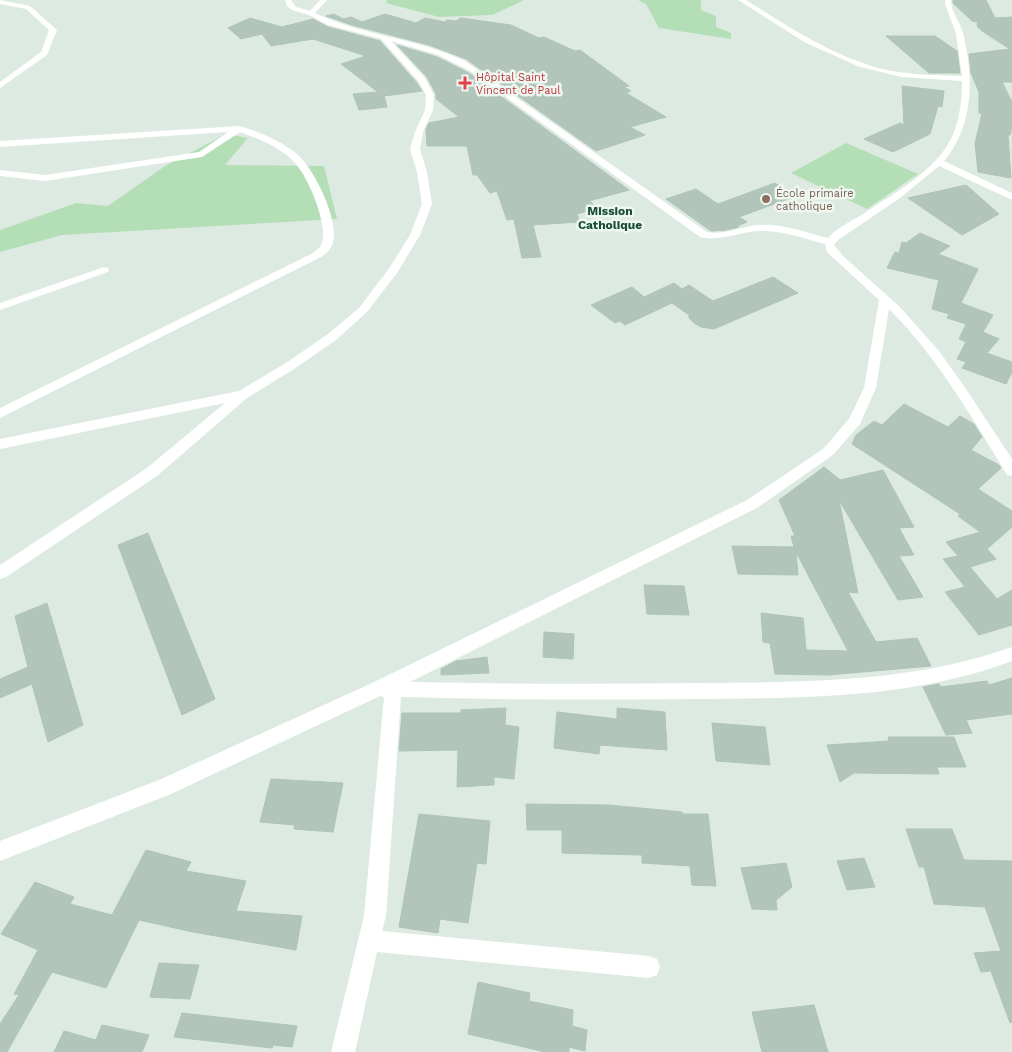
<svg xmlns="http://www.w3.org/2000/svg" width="1012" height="1052" font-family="'Work Sans',sans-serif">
  <rect width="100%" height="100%" fill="#ddeae2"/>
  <path fill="#b4deb6" d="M387,0H524L492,15L439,17L386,3Z
    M638,0H701V10L716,16V27L731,33V39L659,28L646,4Z
    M226,134L248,138L225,165L324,166L337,219L62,235L0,252V230L76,203L108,206L165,166Z
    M846,143L918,174L867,209L791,173Z"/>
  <path fill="#b2c5ba" stroke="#afc4b7" d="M953,0H986L995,18L1012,17V82H1002L1012,102V126L1010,135H1008L1011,178L978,172L975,143L982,114L979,113V92L971,73L969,54L1010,49L982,31L977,26L978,22L972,21L953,3Z
    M334,14L343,19L351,17L362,22L385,14L416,23L425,18L445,22L447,20L456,21L461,18L511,25L539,38L544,37L575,51L580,50L629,86L624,87L631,91L626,93L666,117L630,127L645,135L596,151L466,59L429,45L352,25L326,16Z
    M250,18L282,27L313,19L328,27L380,41L416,82L422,91L384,96L387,107L359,110L353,94L378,92L341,64L366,56L313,39L271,46L262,34L241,39L228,28Z
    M886,36H935L957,51L960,73H929Z
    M397,45L437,57L469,73L629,190L589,201L598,208L577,214L580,222L533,225L541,257L522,258L514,219L507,220L497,191L490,193L477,175H473L467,146H427L426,129L429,123L459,117L436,99V94L427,77Z
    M902,86L944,91L942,107L938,106L930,134L893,152L864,139L900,123L904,125Z
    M775,183L796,196L739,217L747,222L737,226L739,227L726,230L711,231L666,199L696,189L718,204Z
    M966,185L999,214L962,235L908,198Z
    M920,233L950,246L938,254L978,269L961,303L993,315L983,332L999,339L987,353L1012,362V372L1006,384L962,368L966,362L957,359L966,342L959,339L966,324L947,318L949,314L932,309L939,280L887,268L895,252L899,253L902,242L906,243Z
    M773,277L798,293L714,329L701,327L694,323L689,318V315L672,303L625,325L620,321L615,323L591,305L632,287L644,297L674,283L682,289L689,285L713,301Z
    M904,404L948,427L960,416L974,424L982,437L971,450L999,465L1001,468L978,489L1012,511V527L987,549L996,559L970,567L997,599L1012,590V625L979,635L945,592L965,587L943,559L958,556L946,542L980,532L958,516L960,514L852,444L856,435L874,421L882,425Z
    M824,467L840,480L883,470L914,527L899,528L914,555L899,556L923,597L898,600L839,500L858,593L848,592L876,642L917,638L931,666L828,675L775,674L770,643L763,642L761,613L803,618L806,650L848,651L796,552L798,575L738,574L732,546L794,547L791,536H795L779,500Z
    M148,533L215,699L182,715L118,545Z
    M644,585L684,586L689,615L647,614Z
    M47,603L83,725L48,742L32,684L0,698V679L28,667L15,616Z
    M544,632L574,634L573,659L543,657Z
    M487,657L489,673L441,675V669L456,661Z
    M1012,678V714L966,720L972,733L946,735L923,687L939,684L941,687L987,681L989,685Z
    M506,708L505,725L519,727L514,779L494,777V785L457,787L458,750L399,751L402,713H461V710Z
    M617,708L665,712L667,750L600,745L599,754L554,748L557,712L617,719Z
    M712,723L765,727L770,765L716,761Z
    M888,737H954L966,767H937L939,774L854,773L840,782L827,745L889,741Z
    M271,779L343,783L333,832L294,829L295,825L260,822Z
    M526,804L609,805L682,812V814H708L716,886L692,885L690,866L642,863V855L562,853V830H527Z
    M419,814L490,821L486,864L477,863L468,923L440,919L438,933L399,927Z
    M906,829H952L964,860L1012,861V1022L1010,1023L991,971L981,972L974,953L1001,951L985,907L934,904L924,867H919Z
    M146,850L191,862L186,871L246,881L236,911L302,916L296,950L193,932L139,920L106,988L52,972L7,1052H0V1024L19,995L14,994L38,950L1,934L35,882L74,897L70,904L112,915Z
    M864,858L875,887L847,890L837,861Z
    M786,863L792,887L776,900L777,910L752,909L741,868Z
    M159,963L199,965L190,999L150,997Z
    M478,982L530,993L529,1001L573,1010L572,1026L587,1030L585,1051L569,1047V1052H545L468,1034Z
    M814,1005L828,1052H762L752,1012Z
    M182,1013L297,1026L292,1047L273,1045L272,1048L174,1037Z
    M102,1025L149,1035L142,1052H54L64,1031L96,1040Z"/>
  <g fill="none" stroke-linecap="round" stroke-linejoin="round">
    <path fill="#fff" fill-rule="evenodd" d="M0,0L30,6L57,30L47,55L0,88V82L41,52L49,30L26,9L0,4Z
      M285,0H291L296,7L310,11L320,0H327L315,13C363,36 417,38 465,61L707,232C724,235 740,227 757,225C781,223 805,232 828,238C837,227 854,220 866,212C892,195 932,172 948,144C959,127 962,101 962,81L902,77L860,67L806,43L738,0H746C789,27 832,56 882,69C908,75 935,75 962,76L956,34L945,4V0H951C951,12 960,21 963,33C974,76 974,126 944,161L1012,193V200L939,166L900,198L838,240L834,245L843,256L900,307L939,351L966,389L1012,459V476L1007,475C972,417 937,357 889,309L876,388L860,424L833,455L757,508L410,682C506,684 602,684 698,683C803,682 911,683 1012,647V661C911,699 802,698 695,699C597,700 499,700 401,697L386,916L382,931L649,956L657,959L660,967L657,975L649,978L377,952L355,1052H331L364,916L384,697L380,696L171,794L0,861V841L159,780L372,683L747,500L823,449L849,419L864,388L879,300L827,252L825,244C803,238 781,230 759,231C738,232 721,242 700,237L470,71L438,55L391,41L425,78L434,95L433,110L423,132L420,149L427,172L432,204L420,235L397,273L367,312L336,340L294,369L247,398L157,476L6,577L0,579V565L147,468L225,403L0,449V439L239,391L286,363L328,334L359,308L388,270L410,235L422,204L417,172L410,149L415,132L425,110L426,95L418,81L381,39L328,25L309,15L292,10L287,6Z
      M239,126C260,132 281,141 298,155C315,170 339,220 333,243C331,249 326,254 321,257L0,418V408L313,253C316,250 320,248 321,245C330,227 307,174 294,162C280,147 259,139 240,132L202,157L45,181L0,176V170L45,175L199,152L228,132L0,147V141Z
      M104,267L108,268L109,270L108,272L0,310V303Z"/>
  </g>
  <path fill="#e0444e" stroke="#eef7f0" stroke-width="2" d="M462.5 75.5h5v5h5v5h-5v5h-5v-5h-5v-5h5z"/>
  <circle fill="#8d6e63" stroke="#eef7f0" stroke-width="2" cx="766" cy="199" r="5"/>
  <g text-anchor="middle" stroke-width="5" stroke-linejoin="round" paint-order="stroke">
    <g font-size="11" fill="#be3a42" stroke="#eef7f0" text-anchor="start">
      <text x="476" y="81">Hôpital Saint<tspan x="476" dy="13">Vincent de Paul</tspan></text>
    </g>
    <g font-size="11" fill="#785e54" stroke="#eef7f0" text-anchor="start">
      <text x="776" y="197">École primaire<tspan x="776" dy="13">catholique</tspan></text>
    </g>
    <g font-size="12" font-weight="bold" fill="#194e36" stroke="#eef7f0">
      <text x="610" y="215">Mission<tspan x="610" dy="14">Catholique</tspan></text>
    </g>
  </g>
</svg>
